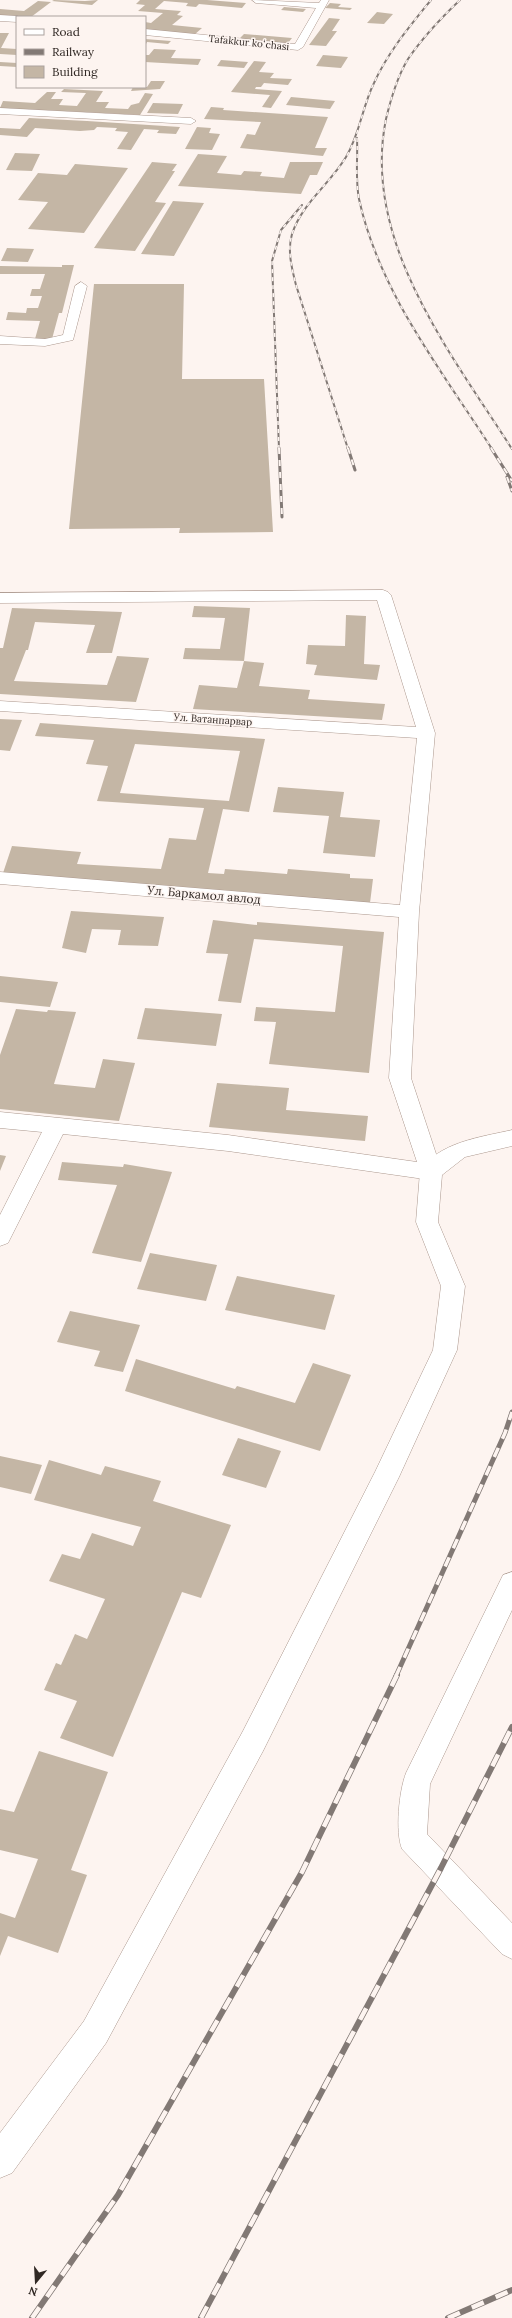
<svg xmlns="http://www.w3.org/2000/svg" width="512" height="2318" font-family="Lora,serif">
  <rect width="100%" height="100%" fill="#fdf4f0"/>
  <path fill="#c4b6a5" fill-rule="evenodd" d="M54,0L85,1L98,0L92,5L52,1Z
    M140,0H207L246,3L242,8L199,4L196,7L186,6L188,3L164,1L155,9L181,11L177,15L171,14L183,16L172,25L202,28L194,35L145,30V22L151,23L163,13L138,11L145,5L136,4Z
    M38,1L51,2L31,17L0,16V9L24,11Z
    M330,3L341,4L338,7L352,8L350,10L325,8Z
    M284,7L306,9L303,12L281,10Z
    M377,12L393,14L384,24L367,23Z
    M329,18L340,19L332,31H337L326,46L309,45Z
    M0,33H9L1,48L17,49V55L0,54Z
    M244,34L292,38L288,43L238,40Z
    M145,39L171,41L168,44L147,42L145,46Z
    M154,49L176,50L171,58L201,59L198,65L145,62V55H149Z
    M323,55L348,57L341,68L316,66Z
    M221,60L248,62L244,68L217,66Z
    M254,61L266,62L259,72L274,73L270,78L292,79L288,85L264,83L261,87H256L255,89L282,91L271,108L262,107L270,95L231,92Z
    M0,62L17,63V67L0,66Z
    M151,81H165L160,89L131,91L133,87H147Z
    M64,89L103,91L96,102H109L105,108L128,109L131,105L139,103L145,93L153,94L140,115L0,108L3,101L35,103L47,92H56L51,99H63L59,105L77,106L86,93L61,92Z
    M291,97L335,101L330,109L286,105Z
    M153,103L183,104L178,114L147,113Z
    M211,107L224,108L223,110L328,117L315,148H327L323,156L240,148L247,134L255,135L261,122L204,119Z
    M29,118L87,121L180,127L176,134L157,133L159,130L144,129L131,150L117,149L128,132L115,131L117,128L97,127L94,130L80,131L35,128L27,137L0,135V128L20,129Z
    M197,127L211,128L209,133L220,134L212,150L185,149Z
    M15,153L40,154L32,171L6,170Z
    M198,154L227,156L217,173L241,175L244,171L262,172L260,176L284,178L290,162H323L317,175H310L301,194L178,186Z
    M152,162L177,164L172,171H175L155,202L166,203L135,251L94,248Z
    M75,164L128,168L84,233L28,229L48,202L18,200L38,173L67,175Z
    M173,201L204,203L174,256L141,254Z
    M7,248L34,249L28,262L1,261Z
    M62,265H74L62,313H59L52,339H35L40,321L6,320L8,312L26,313L27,308H38L42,296H30L32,289H40L45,274H0V266L62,267Z
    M94,284H184L182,379H264L273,532L179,533L180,528L69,529Z
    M194,606L250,608L244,661L183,659L185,648L220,649L225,618L192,617Z
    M12,608L122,612L112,653H86L95,625L35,622L28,650H26L14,681L107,685L117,656L149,658L136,702L0,694V648H3Z
    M346,615L366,616L364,664L380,665L377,680L314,675L317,665L306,664L308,645L345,646Z
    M244,661L264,663L259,686L310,690L308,699L385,704L382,720L193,709L199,685L237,688Z
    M0,719L22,720L10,751L0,750Z
    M40,723L265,739L249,812L223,809L208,873L224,874L225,869L287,874L288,869L350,874V878L373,879L370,903L3,873L12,846L81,852L77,864L161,869L169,838L196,840L204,808L97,801L108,766L86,764L94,740L35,736ZM135,744L240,751L229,801L120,793Z
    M278,787L344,792L340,817L380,820L375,857L323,853L329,816L273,812Z
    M71,911L164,917L158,946L118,945L121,930L92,929L86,953L62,948Z
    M213,920L257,925V922L384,932L369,1073L269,1064L276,1022L254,1021L256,1007L335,1012L343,946L254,939L241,1003L218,1001L228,954L206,953Z
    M0,976L58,982L50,1007L0,1002Z
    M145,1008L222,1014L216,1046L137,1039Z
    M16,1009L47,1012L48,1010L76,1012L54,1084L95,1088L103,1059L135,1063L119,1121L0,1109V1055Z
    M217,1083L289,1088L286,1110L368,1116L365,1141L209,1127Z
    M0,1155L6,1156L0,1171Z
    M62,1162L123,1167L124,1164L172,1172L141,1262L92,1253L117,1185L58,1180Z
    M150,1253L217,1265L206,1301L137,1289Z
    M237,1276L335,1295L325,1330L225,1310Z
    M70,1311L140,1325L123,1372L94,1366L100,1351L57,1342Z
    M136,1359L235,1389L237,1386L295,1403L313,1363L351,1375L320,1451L125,1391Z
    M238,1438L281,1451L266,1488L222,1475Z
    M0,1456L42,1465L31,1494L0,1487Z
    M49,1460L101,1475L105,1466L161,1481L153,1501L231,1525L201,1598L182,1592L113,1757L60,1738L77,1701L44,1690L56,1663L61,1665L75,1634L87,1639L105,1599L49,1581L62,1554L80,1559L92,1533L133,1546L141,1527L34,1500Z
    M39,1751L108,1772L71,1870L87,1875L58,1953L8,1936L0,1956V1913L15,1918L38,1859L0,1850V1809L14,1812Z"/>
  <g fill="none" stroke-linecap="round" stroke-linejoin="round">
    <defs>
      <path id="service" d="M512,1572V1610L430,1784L427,1834L512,1923V1959L502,1954L402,1849C395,1832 399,1791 406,1773L503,1575Z"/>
      <path id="minor" d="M252,0L319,3L321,0H329L303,47L298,50L145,35V29L295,44L316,8L256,3Z
        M0,15L17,16L20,17H17V22L0,21Z
        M0,108L191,118L196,121L191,124L0,114Z
        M81,282L87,286L73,340L45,346L0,344V336L45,339L63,335L75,286Z
        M383,590L388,592L391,595L435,733L419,912L411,1078L442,1172L439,1178L431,1180L228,1151L63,1134L8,1243L0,1246V1215L42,1132L0,1128V1112L228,1135L417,1162L389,1078L399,917L0,884V872L400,905L417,738L0,711V701L416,727L377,600L0,603V593Z"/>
      <path id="tertiary" d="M512,1130V1146L465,1157L442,1175L438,1222L465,1286L457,1350L399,1477L263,1751L106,2043L12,2173L0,2178V2133L84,2021L243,1731L375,1472L433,1350L441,1286L416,1222L420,1172C437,1142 482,1137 512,1130Z"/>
    </defs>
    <use href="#service" stroke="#ab978d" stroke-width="1"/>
    <use href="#minor" stroke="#ab978d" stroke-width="1"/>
    <use href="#tertiary" stroke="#ab978d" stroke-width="1"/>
    <use href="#service" fill="#fff" fill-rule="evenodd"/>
    <use href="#minor" fill="#fff" fill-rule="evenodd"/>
    <use href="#tertiary" fill="#fff" fill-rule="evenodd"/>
    <defs>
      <path id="rail-far3" d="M460,0C441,18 423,37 408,59C397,77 391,98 386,119C361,240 450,352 512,449
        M357,138C358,158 355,179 359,199C379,292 442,371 492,449
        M279,449L272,261L281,230L302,205
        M348,449L296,285C292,269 287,251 292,234C302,203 330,184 346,157C360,134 362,107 374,83C388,52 410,26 431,0"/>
      <path id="rail-far2" d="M279,448L282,517
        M348,448L355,470
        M491,448L512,481
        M507,477L512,491"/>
      <path id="rail-far1" d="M396,1676L505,1433L512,1412"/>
      <path id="rail" d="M32,2318L118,2195L302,1872L397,1675
        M201,2318L441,1868L512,1727
        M448,2318L512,2290"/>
    </defs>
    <use href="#rail-far3" stroke="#827975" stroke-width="2"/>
    <use href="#rail-far2" stroke="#827975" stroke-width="3"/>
    <use href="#rail-far1" stroke="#827975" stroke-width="5"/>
    <use href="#rail" stroke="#827975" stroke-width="6"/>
    <use href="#rail-far3" stroke="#fdf4f0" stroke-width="1.5" stroke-dasharray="4" stroke-linecap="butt"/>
    <use href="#rail-far2" stroke="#fdf4f0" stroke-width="2" stroke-dasharray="6" stroke-linecap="butt"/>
    <use href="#rail-far1" stroke="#fdf4f0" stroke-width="3.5" stroke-dasharray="10" stroke-linecap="butt"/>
    <use href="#rail" stroke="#fdf4f0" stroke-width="4.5" stroke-dasharray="13" stroke-linecap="butt"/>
  </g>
  <g text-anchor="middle" stroke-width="3" stroke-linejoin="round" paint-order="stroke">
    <g font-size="10" fill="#302824" stroke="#fdf4f0">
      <text transform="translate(249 42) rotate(6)" y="4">Tafakkur koʻchasi</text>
      <text transform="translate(213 719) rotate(4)" y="4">Ул. Ватанпарвар</text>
    </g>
    <g font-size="12" fill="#302824" stroke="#fdf4f0">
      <text transform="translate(204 895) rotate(5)" y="4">Ул. Баркамол авлод</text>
    </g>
  </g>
  <rect x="16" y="16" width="130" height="72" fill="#fdf4f0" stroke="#aba29e"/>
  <rect x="24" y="29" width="20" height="6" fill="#ffffff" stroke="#aba29e"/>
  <text x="52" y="36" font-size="12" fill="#302824">Road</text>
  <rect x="24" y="49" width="20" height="6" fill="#827975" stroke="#aba29e"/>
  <text x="52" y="56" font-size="12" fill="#302824">Railway</text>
  <rect x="24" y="66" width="20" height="12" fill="#c4b6a5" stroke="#aba29e"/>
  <text x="52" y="76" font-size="12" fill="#302824">Building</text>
  <g transform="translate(36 2282) rotate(198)" stroke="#fdf4f0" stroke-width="3" paint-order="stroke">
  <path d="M0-3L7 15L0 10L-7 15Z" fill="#302824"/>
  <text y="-6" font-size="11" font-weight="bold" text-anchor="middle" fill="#302824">N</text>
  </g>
</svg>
